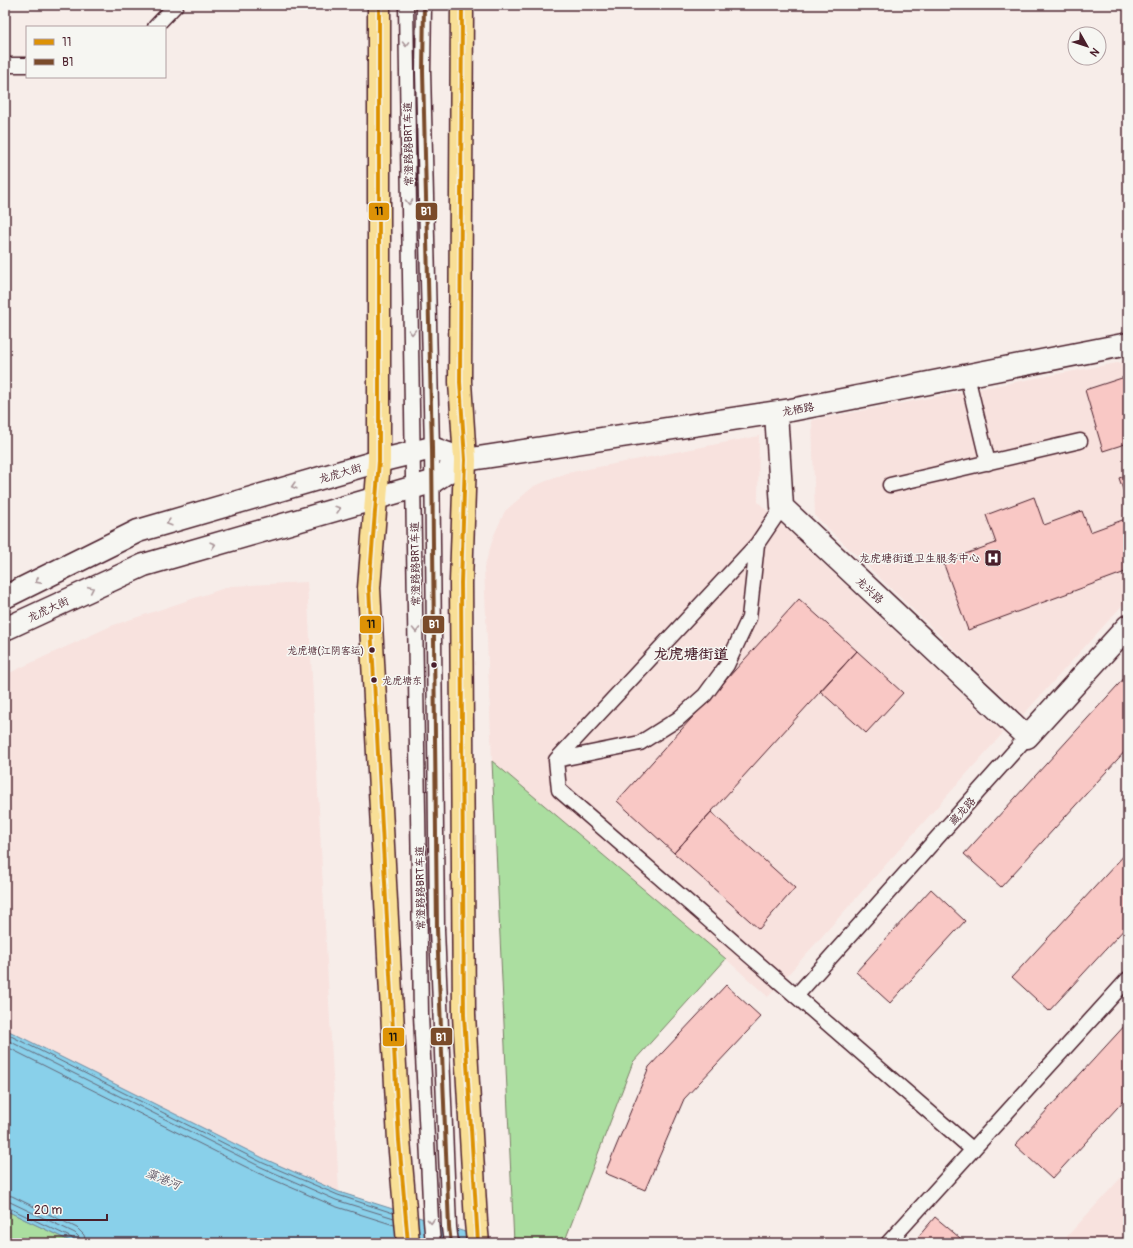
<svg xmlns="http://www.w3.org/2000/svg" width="1133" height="1248" font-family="Pangolin,'LXGW WenKai TC',sans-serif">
  <rect width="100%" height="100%" fill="#f7ede9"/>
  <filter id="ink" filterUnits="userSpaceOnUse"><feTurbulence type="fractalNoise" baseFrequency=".025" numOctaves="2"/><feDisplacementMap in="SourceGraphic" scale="8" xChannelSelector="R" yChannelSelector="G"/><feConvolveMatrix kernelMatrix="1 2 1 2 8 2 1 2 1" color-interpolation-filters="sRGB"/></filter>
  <g filter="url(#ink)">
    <path fill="#f8e2de" d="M1128,361V599L1023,715L815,516L812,420Z
      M759,436L758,502L1003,733L768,997L726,959L492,761L484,568L494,535L505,511L534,486L567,473Z
      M307,582L339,1192L265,1159L5,1029V675L111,626L231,586Z
      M1128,1170V1243H1061Z"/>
    <path fill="#abdea0" stroke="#7a7e66" d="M492,761L726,959L633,1062L564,1243H514Z
      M5,1210L74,1243H5Z"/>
    <path fill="#89d0ea" stroke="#70899e" d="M5,1029L265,1159L339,1192L500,1243H74L5,1210Z"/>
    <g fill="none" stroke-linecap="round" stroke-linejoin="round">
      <path stroke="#636677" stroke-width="1" d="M5,1033L263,1163L338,1195L393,1213
        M5,1039L261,1167L336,1200L394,1218
        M5,1046L258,1173L334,1206L394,1225
        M5,1195L12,1196L77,1228L84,1235L86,1243
        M5,1201L10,1202L75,1233L79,1237L80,1243
        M5,1206L72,1238L75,1243"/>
    </g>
    <path fill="#f9c8c5" stroke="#4a1f2b" d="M1128,376V443L1103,451L1085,390Z
      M1128,475V504L1119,478Z
      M1034,497L1044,525L1082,511L1090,532L1128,518V571L968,630L943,562L996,543L986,515Z
      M799,599L857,651L674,853L617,801Z
      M857,651L903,693L866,733L820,691Z
      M1128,674V748L1001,887L964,854Z
      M711,812L795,888L759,929L674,853Z
      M1128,851V925L1049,1011L1012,977Z
      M931,889L965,921L890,1003L856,972Z
      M726,985L761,1017L684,1099L645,1190L605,1173L649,1067Z
      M1128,1022V1096L1052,1179L1015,1145Z
      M935,1217L966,1243H913Z"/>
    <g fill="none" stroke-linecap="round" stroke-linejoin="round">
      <defs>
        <path id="lane" d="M406,5L421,1015L431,1221L433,1243
          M424,5L423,71L432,448L437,929L449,1227L451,1243
          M155,27L176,5
          M5,65H27
          M967,376L988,463
          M890,485L1080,441
          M782,507L757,544L556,760L559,790L973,1150
          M556,760L640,743L678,719L705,695L727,665L749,618L757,544
          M796,996L1027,737
          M888,1243L1128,979"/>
        <path id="street" d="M776,413L782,507L1027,737L1128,626
          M465,460L791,410L1128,344"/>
        <path id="secondary" d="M5,597L138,531L379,461L432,448L465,460
          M5,629L144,565L432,482L465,460"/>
        <path id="primary" d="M379,5V461L369,588L399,1140L408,1243
          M462,5L460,382L465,460L461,583L464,1015L476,1222L478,1243"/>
      </defs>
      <use href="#lane" stroke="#4a1f2b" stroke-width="17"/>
      <use href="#street" stroke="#4a1f2b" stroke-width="25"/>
      <use href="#secondary" stroke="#4a1f2b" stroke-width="25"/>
      <use href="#primary" stroke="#4a1f2b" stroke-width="25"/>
      <use href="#lane" stroke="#f6f6f2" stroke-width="14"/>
      <use href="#street" stroke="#f6f6f2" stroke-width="22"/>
      <use href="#secondary" stroke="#f6f6f2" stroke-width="22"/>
      <use href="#primary" stroke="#f9df96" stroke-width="22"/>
      <defs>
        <path id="bus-1" d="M379,5V461L369,588L399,1140L408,1243
          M462,5L460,382L465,460L461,583L464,1015L478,1243"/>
        <path id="bus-2" d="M424,5L423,71L432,448L437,929L449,1227L451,1243"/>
      </defs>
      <use href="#bus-1" stroke="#f6f6f2" stroke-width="7"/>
      <use href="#bus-2" stroke="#f6f6f2" stroke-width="7"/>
      <use href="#bus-1" stroke="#dd9206" stroke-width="4"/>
      <use href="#bus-2" stroke="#7a4b2a" stroke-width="4"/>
    </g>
    <defs><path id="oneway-chevron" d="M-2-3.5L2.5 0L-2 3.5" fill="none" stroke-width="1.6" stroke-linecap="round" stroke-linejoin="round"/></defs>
    <g stroke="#a99598">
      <use href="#oneway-chevron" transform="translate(406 44) rotate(89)"/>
      <use href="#oneway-chevron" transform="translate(409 202) rotate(89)"/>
      <use href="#oneway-chevron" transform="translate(412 332) rotate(89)"/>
      <use href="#oneway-chevron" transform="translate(294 486) rotate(164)"/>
      <use href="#oneway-chevron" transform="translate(338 509) rotate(-16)"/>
      <use href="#oneway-chevron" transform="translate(169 523) rotate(164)"/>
      <use href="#oneway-chevron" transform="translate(213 545) rotate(-16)"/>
      <use href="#oneway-chevron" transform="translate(38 581) rotate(154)"/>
      <use href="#oneway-chevron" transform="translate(91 589) rotate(-25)"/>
      <use href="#oneway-chevron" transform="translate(416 630) rotate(89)"/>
      <use href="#oneway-chevron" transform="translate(431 1221) rotate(86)"/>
    </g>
  </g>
  <defs>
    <symbol id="hospital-square" viewBox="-11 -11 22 22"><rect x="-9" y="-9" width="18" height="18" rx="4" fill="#4a1f2b" stroke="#f6f6f2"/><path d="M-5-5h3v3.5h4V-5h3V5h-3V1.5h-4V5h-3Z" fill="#fff"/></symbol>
  </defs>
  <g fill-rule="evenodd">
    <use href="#hospital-square" x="983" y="548" width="20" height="20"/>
  </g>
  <g fill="#4a1f2b" stroke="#f6f6f2" stroke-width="1.5">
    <circle cx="372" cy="650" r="3.5"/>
    <circle cx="434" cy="665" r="3.5"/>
    <circle cx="374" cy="680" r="3.5"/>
  </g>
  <g text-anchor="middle" stroke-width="3" stroke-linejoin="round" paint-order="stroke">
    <g font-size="10" fill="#4a1f2b" stroke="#f6f6f2" text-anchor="end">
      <text x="364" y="654">龙虎塘(江阴客运)</text>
      <text x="382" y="684" text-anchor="start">龙虎塘东</text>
    </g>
    <g font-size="11" fill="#4a1f2b" stroke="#f6f6f2">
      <text transform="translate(408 144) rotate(-91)" y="4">常澄路路BRT车道</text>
      <text transform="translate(798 409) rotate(-10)" y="4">龙栖路</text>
      <text transform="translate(340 473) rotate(-16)" y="4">龙虎大街</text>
      <text transform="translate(415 564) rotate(-91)" y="4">常澄路路BRT车道</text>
      <text transform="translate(870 590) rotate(43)" y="4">龙兴路</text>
      <text transform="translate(48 609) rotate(-25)" y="4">龙虎大街</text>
      <text transform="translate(962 811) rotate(-48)" y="4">藏龙路</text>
      <text transform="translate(420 888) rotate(-91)" y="4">常澄路路BRT车道</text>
    </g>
    <g font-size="11" fill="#4a1f2b" stroke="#f6f6f2" text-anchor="end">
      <text x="980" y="562">龙虎塘街道卫生服务中心</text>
    </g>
    <g font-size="12" font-style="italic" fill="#5d5464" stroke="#f6f6f2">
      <text transform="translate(163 1179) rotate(22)" y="4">藻港河</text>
    </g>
    <g font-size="15" font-weight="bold" fill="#4a1f2b" stroke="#f6f6f2">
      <text x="691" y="659">龙虎塘街道</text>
    </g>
  </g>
  <g stroke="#f6f6f2" stroke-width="1.5">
    <rect x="415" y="202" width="23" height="19" rx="4" fill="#7a4b2a"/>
    <rect x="368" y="202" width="22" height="19" rx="4" fill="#dd9206"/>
    <rect x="422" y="615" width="23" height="19" rx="4" fill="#7a4b2a"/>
    <rect x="359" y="615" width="23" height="19" rx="4" fill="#dd9206"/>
    <rect x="430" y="1027" width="23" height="19" rx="4" fill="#7a4b2a"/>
    <rect x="382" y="1027" width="23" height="20" rx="4" fill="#dd9206"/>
  </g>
  <g font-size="11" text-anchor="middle" font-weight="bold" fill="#fff">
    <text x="426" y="215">B1</text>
    <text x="434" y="628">B1</text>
    <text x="441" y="1041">B1</text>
  </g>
  <g font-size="11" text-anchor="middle" font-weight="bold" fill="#111">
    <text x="379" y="215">11</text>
    <text x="371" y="628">11</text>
    <text x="393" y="1041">11</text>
  </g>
  <rect width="1133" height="1248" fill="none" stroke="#f6f6f2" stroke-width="20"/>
  <rect x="10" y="10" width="1113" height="1228" fill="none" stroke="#4a1f2b" stroke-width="1.5" filter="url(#ink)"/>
  <rect x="26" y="26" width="140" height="52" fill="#f6f6f2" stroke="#b1a0a2"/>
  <rect x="34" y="39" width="20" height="6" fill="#dd9206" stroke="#b1a0a2"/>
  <text x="62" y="46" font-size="12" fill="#4a1f2b">11</text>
  <rect x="34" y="59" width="20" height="6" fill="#7a4b2a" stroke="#b1a0a2"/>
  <text x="62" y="66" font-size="12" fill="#4a1f2b">B1</text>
  <g transform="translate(1087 46) rotate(129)"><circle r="19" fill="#f6f6f2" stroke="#b1a0a2"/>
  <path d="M0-3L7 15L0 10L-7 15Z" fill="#4a1f2b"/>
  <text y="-6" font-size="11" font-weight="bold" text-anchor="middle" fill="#4a1f2b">N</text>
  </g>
  <path d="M28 1214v6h79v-6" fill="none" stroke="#4a1f2b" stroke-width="2"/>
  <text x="34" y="1214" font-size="12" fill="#4a1f2b" stroke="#f6f6f2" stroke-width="3" paint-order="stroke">20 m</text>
</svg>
